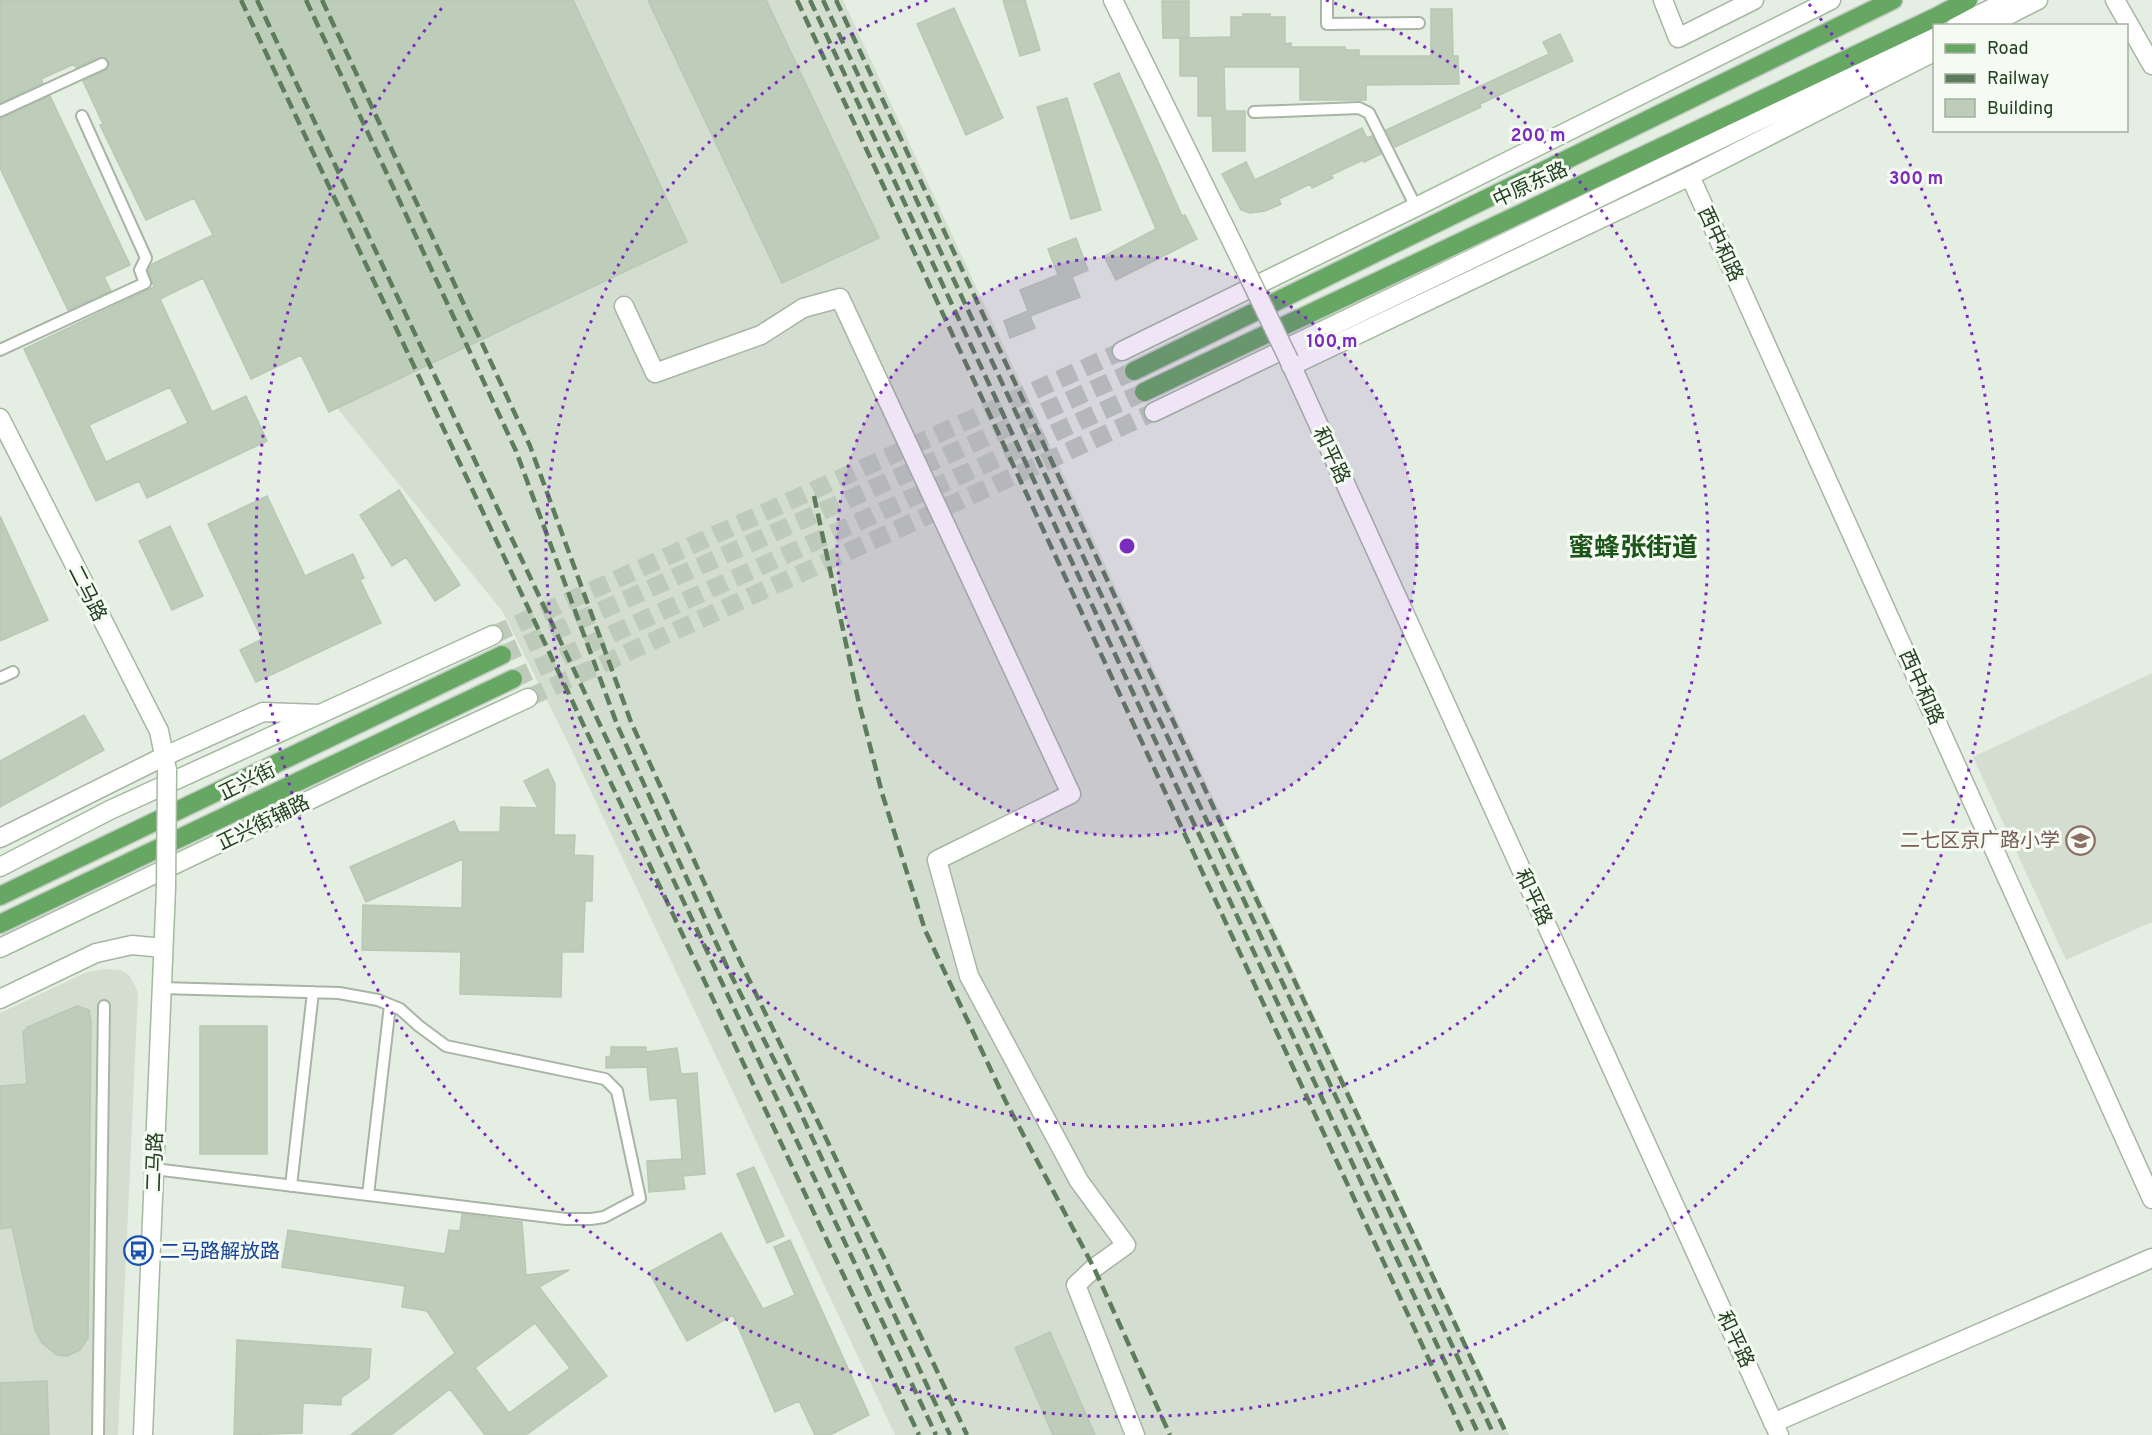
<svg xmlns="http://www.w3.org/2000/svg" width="2152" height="1435" font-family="Overpass,'Noto Sans SC',sans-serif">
  <rect width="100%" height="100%" fill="#e5eee2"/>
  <path fill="#d3ded0" d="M95,0H843L1509,1435H895L569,745L503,612L337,408L316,384L232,219Z
    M2152,673V922L2066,960L1973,757Z
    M106,969L120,970L129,975L138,992L118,1435H0V1013L87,972Z"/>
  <path fill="#beccba" stroke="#b8c8b4" stroke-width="1.5" fill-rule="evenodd" d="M0,0H573L687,242L329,412L301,355L251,379L203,278L160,299L212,412L246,396L267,441L147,498L139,481L96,501L24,349L154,287L148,270L152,264L213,235L194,198L146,220L100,125L103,124L83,81L108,69L109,61L106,58L99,57L76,68L74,64L41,79L43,83L0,103ZM170,387L188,423L106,462L89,425Z
    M648,0H766L879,238L782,283Z
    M1003,0H1025L1040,50L1020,56Z
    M1162,1H1189V38H1163Z
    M954,8L1003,118L966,135L917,24Z
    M1431,9H1452L1453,56H1458L1459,84L1366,85V100H1300V67H1224L1225,111H1245V151H1213L1212,116H1198V76H1180V38L1231,37V17H1243V14H1270V17H1285V44L1291,43V47H1345V50H1359V56H1431Z
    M1560,34L1573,61L1480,104L1481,107L1395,147L1386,130L1549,54L1543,42Z
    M1119,73L1182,216L1185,215L1197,239L1116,280L1104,256L1156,229L1094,84Z
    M50,96L130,265L104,277L111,291L68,310L0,168V118Z
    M1067,98L1101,210L1071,219L1037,107Z
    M1362,128L1367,138L1372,136L1381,154L1364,162L1363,160L1331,175L1333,178L1312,188L1310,184L1279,199L1281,204L1265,211L1250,213L1241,210L1222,174L1246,162L1255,180Z
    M1076,238L1088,270L1072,277L1080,297L1030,316L1035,328L1010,338L1004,321L1028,311L1020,290L1058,275L1048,249Z
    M399,490L460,585L435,601L406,557L392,566L360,515Z
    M267,496L305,576L353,554L364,578L360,580L381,623L256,682L240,650L262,639L208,524Z
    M0,516L48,620L0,641Z
    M170,526L203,596L172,610L139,541Z
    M84,715L104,750L0,807V761Z
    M548,769L555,784L554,835H575L574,855L593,856L592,901H585L583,952H562L561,997L460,994L461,952L362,950L363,905L462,908L463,859L366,902L350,867L454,821L459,832H500L501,807L538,808L524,781Z
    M77,1006L89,1010L91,1021L88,1338L80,1350L67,1356L57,1355L42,1343L35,1330L12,1227L0,1229V1086L27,1084L23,1032L28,1027Z
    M200,1026H267V1154H200Z
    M611,1047H646V1052L677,1048L681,1074L697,1073L705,1174L683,1176L685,1189L649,1192L647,1161L682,1159L677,1098L650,1100L647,1067L606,1068V1057L611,1056Z
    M754,1167L784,1236L767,1243L737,1174Z
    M462,1214L522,1222L526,1275L569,1270L539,1287L607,1376L526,1435H485L450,1389L391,1435H351L455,1353L427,1311L402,1307L405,1286L282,1267L288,1230L445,1254L449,1230L460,1231ZM535,1323L570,1368L509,1413L475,1368Z
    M721,1233L763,1309L795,1295L774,1247L790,1240L869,1415L830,1435H815L799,1401L775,1412L733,1315L687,1341L649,1272Z
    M1050,1332L1095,1435H1053L1015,1348Z
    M237,1340L371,1349L369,1378L341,1398V1405L303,1403L302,1433L234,1435Z
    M47,1381L49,1435H0V1383Z"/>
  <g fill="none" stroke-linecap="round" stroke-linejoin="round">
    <path stroke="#becbbb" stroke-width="18" stroke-dasharray="18 9" stroke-linecap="butt" d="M493,635L1122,351
      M528,698L1154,412"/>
    <path stroke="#becbbb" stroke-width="18" stroke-dasharray="18 9" stroke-linecap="butt" d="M502,655L1134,371
      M513,679L1144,392"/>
    <defs>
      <path id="lane" d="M1327,0V24L1419,23
        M0,111L102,64
        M1254,112L1359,108L1369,113L1416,207
        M0,350L145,283L140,270L146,258L82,116
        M0,678L13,672
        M154,1169L566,1219H591L604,1217L640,1198L617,1091L605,1079L446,1046L419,1026L400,1009L378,1000L339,993L162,988
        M291,1186L313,992
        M368,1195L390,1005
        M98,1435L104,1006"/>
      <path id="street" d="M1113,0L1236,250
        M1663,0L1678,38L1754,0
        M1690,176L2152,1199
        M624,306L655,373L761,335L803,308L840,298L1071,794L937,860L969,976L1079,1181L1126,1245L1094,1268L1076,1285L1135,1435
        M1289,360L1779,1435
        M0,838L165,756L263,712L320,714
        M0,999L96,953L132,945L163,948
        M1773,1423L2152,1258"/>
      <path id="secondary" d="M2115,0L2152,65
        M2018,10L2038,0
        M1956,26L2009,0
        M1988,26L2018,10L2022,0
        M1122,351L1416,207L1831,0
        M1291,366L1690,176L1934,52
        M1154,412L1934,36
        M0,418L159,731L167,770
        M0,867L110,810L493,635
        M0,948L368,772L528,698
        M143,1435L166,888"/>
      <path id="primary" d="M1134,371L1893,0
        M1144,392L1936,17L1968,0
        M0,896L502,655
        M0,924L513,679"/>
    </defs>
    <use href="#lane" stroke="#a7b6a4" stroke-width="14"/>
    <use href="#street" stroke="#a7b6a4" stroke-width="21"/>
    <use href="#secondary" stroke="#a3ba9f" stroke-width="21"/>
    <use href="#primary" stroke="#c1cac1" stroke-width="21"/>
    <use href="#lane" stroke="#fff" stroke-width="10"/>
    <use href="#street" stroke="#fff" stroke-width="18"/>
    <use href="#secondary" stroke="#fff" stroke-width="18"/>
    <use href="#primary" stroke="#66a763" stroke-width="18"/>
    <path stroke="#5d7c5b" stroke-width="4.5" stroke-dasharray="12 6" stroke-linecap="butt" d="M241,0L919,1435
      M257,0L936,1435
      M306,0L516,451L618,727L728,969L797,1105L950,1435
      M322,0L530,446L631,722L740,961L886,1262L967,1435
      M797,0L1464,1435
      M810,0L1479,1435
      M823,0L1494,1435
      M836,0L1507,1435
      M814,496L858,699L882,793L925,930L1006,1102L1094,1268L1170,1435"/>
    <defs>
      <path id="street-bridge" d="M1236,250L1289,360"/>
      <path id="secondary-bridge" d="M166,888L167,770"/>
    </defs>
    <use href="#street-bridge" stroke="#a7b6a4" stroke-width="21" stroke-linecap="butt"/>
    <use href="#secondary-bridge" stroke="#a3ba9f" stroke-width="21" stroke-linecap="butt"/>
    <use href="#street-bridge" stroke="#fff" stroke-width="18"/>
    <use href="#secondary-bridge" stroke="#fff" stroke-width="18"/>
  </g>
  <circle cx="1127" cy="546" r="290" fill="#7b2cbf" fill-opacity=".12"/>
  <g fill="none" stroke="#7b2cbf" stroke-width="3" stroke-dasharray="3 6">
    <circle cx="1127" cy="546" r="290"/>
    <path d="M1326 0A581 581 0 1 1 928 0"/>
    <path d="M1809 4A871 871 0 1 1 445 4"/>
  </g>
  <defs>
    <symbol id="school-ring" viewBox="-11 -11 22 22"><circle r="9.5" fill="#f5faf3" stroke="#8d6e63" stroke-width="1.5"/><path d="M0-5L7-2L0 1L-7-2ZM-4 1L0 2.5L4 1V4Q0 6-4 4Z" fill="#8d6e63"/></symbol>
    <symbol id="bus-ring" viewBox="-11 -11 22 22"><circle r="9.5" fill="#f5faf3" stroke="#1a4fb4" stroke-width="1.5"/><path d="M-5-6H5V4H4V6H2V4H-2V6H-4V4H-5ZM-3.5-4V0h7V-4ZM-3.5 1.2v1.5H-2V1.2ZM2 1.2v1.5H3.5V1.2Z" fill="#1a4fb4"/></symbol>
  </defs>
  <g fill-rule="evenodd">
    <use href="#school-ring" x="2064" y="824" width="33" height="33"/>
    <use href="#bus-ring" x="122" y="1234" width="33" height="33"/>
  </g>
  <g text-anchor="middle" stroke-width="6" stroke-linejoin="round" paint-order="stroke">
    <g font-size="20" fill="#224020" stroke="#f5faf3">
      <text transform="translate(1530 184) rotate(-25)" y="7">中原东路</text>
      <text transform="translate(1721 244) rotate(65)" y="7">西中和路</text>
      <text transform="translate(1332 455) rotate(65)" y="7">和平路</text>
      <text transform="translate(88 593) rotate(63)" y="7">二马路</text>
      <text transform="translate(1922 687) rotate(66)" y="7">西中和路</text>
      <text transform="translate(247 781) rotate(-26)" y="7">正兴街</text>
      <text transform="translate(263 822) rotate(-26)" y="7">正兴街辅路</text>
      <text transform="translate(1534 897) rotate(65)" y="7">和平路</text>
      <text transform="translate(154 1162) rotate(-88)" y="7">二马路</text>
      <text transform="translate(1736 1339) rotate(65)" y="7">和平路</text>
    </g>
    <g font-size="20" fill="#785e54" stroke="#f5faf3" text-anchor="end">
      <text x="2060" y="847">二七区京广路小学</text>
    </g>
    <g font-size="20" fill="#164399" stroke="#f5faf3" text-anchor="start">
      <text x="160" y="1258">二马路解放路</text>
    </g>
    <g font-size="26" font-weight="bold" fill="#1c541a" stroke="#f5faf3">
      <text x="1633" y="556">蜜蜂张街道</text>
    </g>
  </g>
  <circle cx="1127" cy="546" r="9" fill="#7b2cbf" stroke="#f5faf3" stroke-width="3"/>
  <g font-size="18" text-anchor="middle" font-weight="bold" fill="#7b2cbf" stroke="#f5faf3" stroke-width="6" stroke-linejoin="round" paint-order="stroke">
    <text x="1538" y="141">200 m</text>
    <text x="1916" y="184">300 m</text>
    <text x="1332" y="347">100 m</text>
  </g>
  <rect x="1933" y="24" width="195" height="108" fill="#f5faf3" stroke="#a1b09f" stroke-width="1.5"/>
  <rect x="1945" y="44" width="30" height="9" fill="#66a763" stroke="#a1b09f" stroke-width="1.5"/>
  <text x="1987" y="54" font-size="18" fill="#224020">Road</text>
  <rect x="1945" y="74" width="30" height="9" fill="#5d7c5b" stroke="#a1b09f" stroke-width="1.5"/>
  <text x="1987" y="84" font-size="18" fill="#224020">Railway</text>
  <rect x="1945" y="99" width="30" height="18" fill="#beccba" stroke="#a1b09f" stroke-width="1.5"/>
  <text x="1987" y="114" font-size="18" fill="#224020">Building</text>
</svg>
